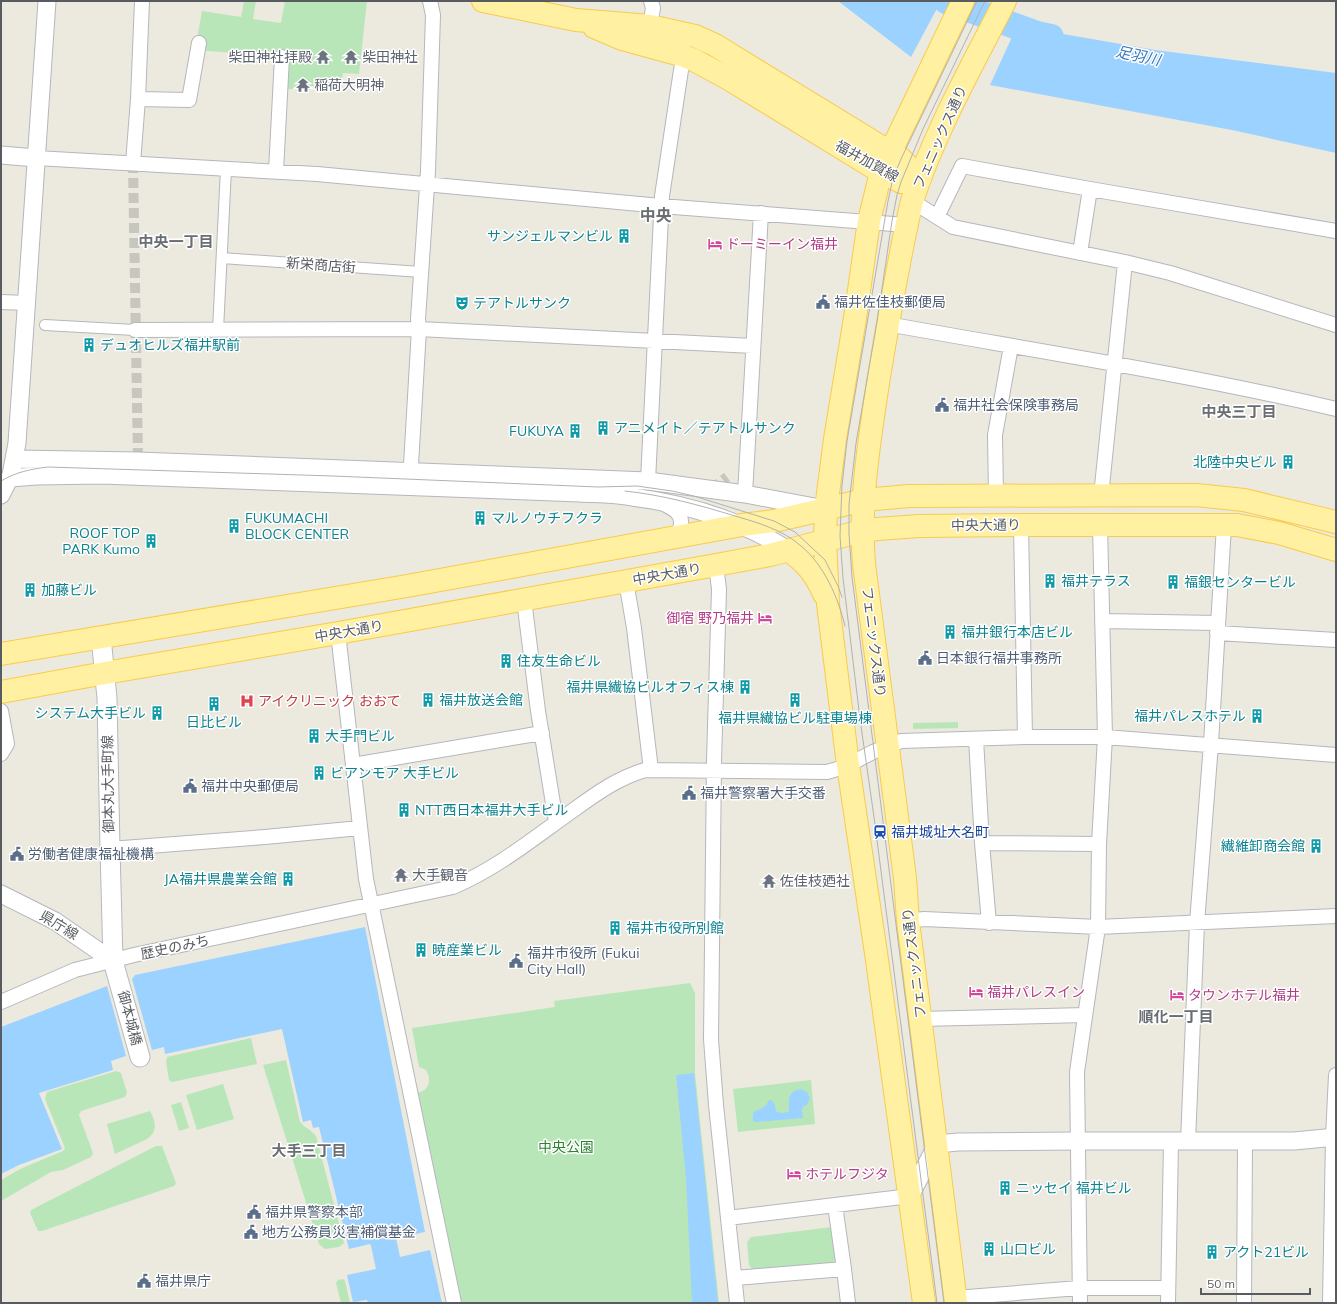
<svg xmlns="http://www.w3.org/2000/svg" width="1337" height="1304" font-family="Mulish,'Noto Sans JP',sans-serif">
  <rect width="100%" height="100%" fill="#ece9de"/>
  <path fill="#b9e6b9" d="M244,1H256L253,19L281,23L285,1H367L359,74L343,73L340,88L311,86L310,90L274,88L276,56L195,50L202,11L241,17Z
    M958,722V728L913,729V723Z
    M690,983L695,993V1073L719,1303H458L417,1093C429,1091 432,1080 426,1070L419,1067L412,1028L555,1007L554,1001Z
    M251,1038L257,1064L172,1082L169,1080L166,1062L167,1057Z
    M286,1060L300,1122C305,1128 312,1130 316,1136L344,1243L339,1247L325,1249L319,1244L263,1065Z
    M116,1071L121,1073L127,1093L125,1097L81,1111L79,1115L93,1153L91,1157L63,1170L51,1172L1,1201V1180L20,1169L63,1151L65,1148L45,1099L47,1092Z
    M811,1080L815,1124L738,1132L733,1089Z
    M223,1084L234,1119L197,1130L186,1095Z
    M181,1102L189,1128L179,1131L171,1105Z
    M150,1111C156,1122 158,1131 147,1139L115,1154L107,1124Z
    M156,1146H162L176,1183L174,1186L42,1231H38L30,1213L31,1210Z
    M832,1227L836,1266L753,1270L749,1265L747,1242L751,1237Z
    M343,1279L345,1281L350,1303H341L336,1283L338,1280Z"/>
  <path fill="#9cd2ff" d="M838,1H941L911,57Z
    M1017,26L1155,50L1336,73V153L1232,130L990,85Z
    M365,927L425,1232L396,1238L400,1257L430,1250L442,1303H368L367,1300L353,1302L347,1275L376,1269L371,1246L370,1244L349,1249L319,1127L313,1128L311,1120L303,1122L282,1029L165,1054L164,1047L152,1050L132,979L135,975Z
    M107,986L126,1056L111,1061L113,1070L39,1093L62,1149L19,1165L1,1174V1027Z
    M694,1073L718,1303H692L686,1178L676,1075Z
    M801,1089L807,1092L810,1098L807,1105L803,1107L802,1111L803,1118L755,1122L753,1120C751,1107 760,1112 765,1106C767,1104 768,1102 769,1100H771L774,1103L776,1111C781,1114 785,1113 789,1111C789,1100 787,1091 801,1089Z"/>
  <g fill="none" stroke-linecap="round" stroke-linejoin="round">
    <path stroke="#9cd2ff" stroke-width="26" d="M946,1L1037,34L1051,37"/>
    <path stroke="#c7c6bf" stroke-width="10" stroke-dasharray="10 5" stroke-linecap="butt" d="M133,163L138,461
      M711,489L727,477"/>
    <defs>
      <path id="pedestrian" d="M222,258L421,272
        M45,325L135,330
        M218,330L226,169"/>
      <path id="minor" d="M650,26L653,8L651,1
        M138,99L189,100L199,43
        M36,158L317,174L661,206L906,225
        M133,163L138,99L142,1
        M276,171L282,57
        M912,201L953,227L1125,262L1170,273L1336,325
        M937,217L962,166L1090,189L1336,231
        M1080,253L1090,189
        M1,302L27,303
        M887,324C1037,351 1188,374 1336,409
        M135,330L419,329L753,346
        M648,481L662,196L681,70L684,56
        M410,482L419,329L418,319L428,171L433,15L430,1
        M745,494L761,213
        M996,495L995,435L1011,346
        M1101,496L1125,262
        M664,504C668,506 672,508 676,511C685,520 681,533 671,538
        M1021,525L1025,737
        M716,565L719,589L714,761L711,1039L716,1105L737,1303
        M626,581L634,628L651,770
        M524,600L538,711L556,822
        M1102,621L1218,623
        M338,633L366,879L454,1303
        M1217,633L1336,640
        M1,711L7,744L1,754
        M976,739L982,843L989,923
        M353,765L542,733
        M982,843L1099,844
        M110,849L265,837L360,828
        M908,921L924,919L1098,927L1336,916
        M1,1002L75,970L134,955L453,887C498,868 535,837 575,809C597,793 618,778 645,770L827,772L834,770L848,765L873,752L901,741L1025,737H1105L1336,755
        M920,1019L1085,1015
        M1188,1142L1197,923L1211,744L1224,525
        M728,1218L910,1196
        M844,1269L848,1303
        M735,1278L844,1269L835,1205
        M955,1298L1079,1288H1168
        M1080,1303L1077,1072L1098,927L1099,844L1105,737L1100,525
        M1168,1303L1171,1142
        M1244,1303L1245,1142
        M1330,1303L1333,1137L1336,1075"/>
      <path id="tertiary" d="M1,155L36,158
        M15,459L138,461L648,481L745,494L820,508
        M10,478L36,476L102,475L580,493C598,494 615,494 632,497C686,504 742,521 788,550
        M1,495L11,475L17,443L47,1
        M1,894L55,921L113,961
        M910,1196L937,1144L958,1142L1077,1141H1294L1336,1137"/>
      <path id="secondary" d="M101,637L107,698L110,849L113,961L140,1057"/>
      <path id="primary" d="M483,1L576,20L650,26L695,36L715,45L901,159L907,165L918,181
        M594,27L622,39L684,56L694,60L729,79L881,172L901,182L918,181
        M788,550C806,562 816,575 824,594
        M1,654L407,586L742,525L774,521L864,500L909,496L1196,495L1244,500L1336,522
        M1,692L105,673L338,633L716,565L770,555L862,531L877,529L919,526L1021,525H1237L1279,533L1336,550
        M924,1303L877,960L848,765L828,604L825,540L826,509L835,439L855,318L869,221L881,172L963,1
        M956,1303L908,921L905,878L864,564C859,503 869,443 878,383C888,322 898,261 912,201C935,131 972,66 1005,1"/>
    </defs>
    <use href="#pedestrian" stroke="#b5b7bd" stroke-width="12"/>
    <use href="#minor" stroke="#b5b7bd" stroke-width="16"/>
    <use href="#tertiary" stroke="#b5b7bd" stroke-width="19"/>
    <use href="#secondary" stroke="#b5b9bf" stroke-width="21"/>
    <use href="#primary" stroke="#f9cb4b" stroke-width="24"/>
    <use href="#pedestrian" stroke="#fff" stroke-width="10"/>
    <use href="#minor" stroke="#fff" stroke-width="14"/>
    <use href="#tertiary" stroke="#fff" stroke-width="17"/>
    <use href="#secondary" stroke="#fff" stroke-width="19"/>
    <use href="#primary" stroke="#fff1a1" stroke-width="22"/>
    <path stroke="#b1b2b2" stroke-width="1" d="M1,481C16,472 31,469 48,467L333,476L598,487L637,486L672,491L694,496L774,521L795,532L825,560L838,586L842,597
      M625,491C663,495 699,505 735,516C759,523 783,530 801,546C824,565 838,597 845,626
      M937,1303L874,817L860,719L843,578L840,536L842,485L847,441L888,201L893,178L901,159L977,1
      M944,1303L852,577L849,534V504L856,443L877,322L892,221L897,195L901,182L923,129L985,1"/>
  </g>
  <defs>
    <symbol id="temple-bare" viewBox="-9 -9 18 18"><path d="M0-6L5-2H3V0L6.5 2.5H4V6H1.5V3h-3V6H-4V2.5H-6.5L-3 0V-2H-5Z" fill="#6b7280" stroke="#fff" stroke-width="2.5" paint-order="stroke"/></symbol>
    <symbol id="building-bare" viewBox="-9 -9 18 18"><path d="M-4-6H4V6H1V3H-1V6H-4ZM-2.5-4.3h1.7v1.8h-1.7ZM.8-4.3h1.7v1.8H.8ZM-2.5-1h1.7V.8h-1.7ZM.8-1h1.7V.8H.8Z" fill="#0f9aa8" stroke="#fff" stroke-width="2.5" paint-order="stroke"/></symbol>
    <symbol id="hotel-bare" viewBox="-9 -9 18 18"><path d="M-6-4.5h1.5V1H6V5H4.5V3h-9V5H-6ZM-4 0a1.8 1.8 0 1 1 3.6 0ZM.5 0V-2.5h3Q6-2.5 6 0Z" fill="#d1479c" stroke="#fff" stroke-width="2.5" paint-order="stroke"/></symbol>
    <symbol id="civic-bare" viewBox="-9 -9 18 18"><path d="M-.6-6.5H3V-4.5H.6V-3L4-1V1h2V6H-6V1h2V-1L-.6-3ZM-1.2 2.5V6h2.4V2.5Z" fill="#5c6f8a" stroke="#fff" stroke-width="2.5" paint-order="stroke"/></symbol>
    <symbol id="theatre-bare" viewBox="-9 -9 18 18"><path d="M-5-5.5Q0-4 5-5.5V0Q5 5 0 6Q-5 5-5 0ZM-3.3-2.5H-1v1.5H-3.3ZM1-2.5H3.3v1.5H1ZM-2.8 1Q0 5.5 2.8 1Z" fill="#0f9aa8" stroke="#fff" stroke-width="2.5" paint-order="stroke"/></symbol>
    <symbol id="hospital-bare" viewBox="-9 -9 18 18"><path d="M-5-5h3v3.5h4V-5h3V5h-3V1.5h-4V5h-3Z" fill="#e0444e" stroke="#fff" stroke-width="2.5" paint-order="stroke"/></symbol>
    <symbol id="station-bare" viewBox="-9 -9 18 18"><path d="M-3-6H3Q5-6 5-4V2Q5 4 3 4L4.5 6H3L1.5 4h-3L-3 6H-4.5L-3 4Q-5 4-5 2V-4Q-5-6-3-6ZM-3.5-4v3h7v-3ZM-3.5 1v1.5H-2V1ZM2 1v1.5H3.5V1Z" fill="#1a4fb4" stroke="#fff" stroke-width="2.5" paint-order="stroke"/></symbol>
  </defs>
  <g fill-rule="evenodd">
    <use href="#temple-bare" x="313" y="47" width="20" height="20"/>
    <use href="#temple-bare" x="341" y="47" width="20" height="20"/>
    <use href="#temple-bare" x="293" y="75" width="20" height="20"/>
    <use href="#building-bare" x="614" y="226" width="20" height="20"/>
    <use href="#hotel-bare" x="705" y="234" width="20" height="20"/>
    <use href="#civic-bare" x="813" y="292" width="20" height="20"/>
    <use href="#theatre-bare" x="452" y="293" width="20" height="20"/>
    <use href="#building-bare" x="79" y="335" width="20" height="20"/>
    <use href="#civic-bare" x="932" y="395" width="20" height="20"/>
    <use href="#building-bare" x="593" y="418" width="20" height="20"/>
    <use href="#building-bare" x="565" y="421" width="20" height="20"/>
    <use href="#building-bare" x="1278" y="452" width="20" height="20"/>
    <use href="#building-bare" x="470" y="508" width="20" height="20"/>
    <use href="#building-bare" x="224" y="516" width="20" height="20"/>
    <use href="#building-bare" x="141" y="531" width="20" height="20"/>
    <use href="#building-bare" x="1040" y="571" width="20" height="20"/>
    <use href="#building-bare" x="1163" y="572" width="20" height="20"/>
    <use href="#building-bare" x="20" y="580" width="20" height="20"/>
    <use href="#hotel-bare" x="755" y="608" width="20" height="20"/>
    <use href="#building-bare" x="940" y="622" width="20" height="20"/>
    <use href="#civic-bare" x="915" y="648" width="20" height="20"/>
    <use href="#building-bare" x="496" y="651" width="20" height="20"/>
    <use href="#building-bare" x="735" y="677" width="20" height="20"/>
    <use href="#building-bare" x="418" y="690" width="20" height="20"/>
    <use href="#building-bare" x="785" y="690" width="20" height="20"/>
    <use href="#hospital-bare" x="237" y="691" width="20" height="20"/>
    <use href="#building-bare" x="204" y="694" width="20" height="20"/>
    <use href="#building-bare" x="147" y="703" width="20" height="20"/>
    <use href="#building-bare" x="1247" y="706" width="20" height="20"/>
    <use href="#building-bare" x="304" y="726" width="20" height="20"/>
    <use href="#building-bare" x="309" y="763" width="20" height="20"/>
    <use href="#civic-bare" x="180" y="776" width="20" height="20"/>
    <use href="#civic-bare" x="679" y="783" width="20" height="20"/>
    <use href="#building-bare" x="394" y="800" width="20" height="20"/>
    <use href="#station-bare" x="870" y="822" width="20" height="20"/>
    <use href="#building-bare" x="1306" y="836" width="20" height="20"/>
    <use href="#civic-bare" x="7" y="844" width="20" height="20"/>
    <use href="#temple-bare" x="391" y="865" width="20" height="20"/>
    <use href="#building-bare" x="278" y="869" width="20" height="20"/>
    <use href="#temple-bare" x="759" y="871" width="20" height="20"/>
    <use href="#building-bare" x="605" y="918" width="20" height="20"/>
    <use href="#building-bare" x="411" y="940" width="20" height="20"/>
    <use href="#civic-bare" x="506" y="951" width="20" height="20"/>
    <use href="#hotel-bare" x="966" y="982" width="20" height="20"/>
    <use href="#hotel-bare" x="1167" y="985" width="20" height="20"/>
    <use href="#hotel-bare" x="784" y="1164" width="20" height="20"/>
    <use href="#building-bare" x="995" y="1178" width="20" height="20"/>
    <use href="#civic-bare" x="244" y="1202" width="20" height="20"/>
    <use href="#civic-bare" x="241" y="1222" width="20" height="20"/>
    <use href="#building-bare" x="979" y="1239" width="20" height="20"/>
    <use href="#building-bare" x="1202" y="1242" width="20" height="20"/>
    <use href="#civic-bare" x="134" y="1271" width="20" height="20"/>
  </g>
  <g text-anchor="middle" stroke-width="3" stroke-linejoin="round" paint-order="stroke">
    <g font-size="14" fill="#5b616d" stroke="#fff" text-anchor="start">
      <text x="312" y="62" text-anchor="end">柴田神社拝殿</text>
      <text x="362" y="62">柴田神社</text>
      <text x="314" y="90">稲荷大明神</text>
      <text x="412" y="880">大手観音</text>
      <text x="780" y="886">佐佳枝廼社</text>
    </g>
    <g font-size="14" fill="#585c61" stroke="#fff">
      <text transform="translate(940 137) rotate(-66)" y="5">フェニックス通り</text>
      <text transform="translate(867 161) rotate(29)" y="5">福井加賀線</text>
      <text transform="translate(321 265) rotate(4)" y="5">新栄商店街</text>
      <text transform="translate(986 525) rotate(-1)" y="5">中央大通り</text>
      <text transform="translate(667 574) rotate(-10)" y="5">中央大通り</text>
      <text transform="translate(349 631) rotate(-10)" y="5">中央大通り</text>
      <text transform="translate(874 642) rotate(83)" y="5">フェニックス通り</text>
      <text transform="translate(108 784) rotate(-91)" y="5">御本丸大手町線</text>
      <text transform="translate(59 925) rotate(31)" y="5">県庁線</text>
      <text transform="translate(175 947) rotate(-12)" y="5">歴史のみち</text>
      <text transform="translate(914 963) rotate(-97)" y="5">フェニックス通り</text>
      <text transform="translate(130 1018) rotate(75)" y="5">御本城橋</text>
    </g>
    <g font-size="14" fill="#0d838f" stroke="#fff" text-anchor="start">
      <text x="613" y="241" text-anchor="end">サンジェルマンビル</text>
      <text x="473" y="308">テアトルサンク</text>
      <text x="100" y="350">デュオヒルズ福井駅前</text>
      <text x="614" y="433">アニメイト／テアトルサンク</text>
      <text x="564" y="436" text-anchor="end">FUKUYA</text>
      <text x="1277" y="467" text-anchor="end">北陸中央ビル</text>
      <text x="245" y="523">FUKUMACHI<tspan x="245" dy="16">BLOCK CENTER</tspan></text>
      <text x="491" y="523">マルノウチフクラ</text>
      <text x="140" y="538" text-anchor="end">ROOF TOP<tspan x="140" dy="16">PARK Kumo</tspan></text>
      <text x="1061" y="586">福井テラス</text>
      <text x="1184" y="587">福銀センタービル</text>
      <text x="41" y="595">加藤ビル</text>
      <text x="961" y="637">福井銀行本店ビル</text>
      <text x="517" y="666">住友生命ビル</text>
      <text x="734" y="692" text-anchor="end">福井県繊協ビルオフィス棟</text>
      <text x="439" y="705">福井放送会館</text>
      <text x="146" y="718" text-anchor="end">システム大手ビル</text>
      <text x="1246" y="721" text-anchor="end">福井パレスホテル</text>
      <text x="795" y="723" text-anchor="middle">福井県繊協ビル駐車場棟</text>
      <text x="214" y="727" text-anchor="middle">日比ビル</text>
      <text x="325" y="741">大手門ビル</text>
      <text x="330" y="778">ビアンモア 大手ビル</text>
      <text x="415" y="815">NTT西日本福井大手ビル</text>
      <text x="1305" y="851" text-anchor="end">繊維卸商会館</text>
      <text x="277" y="884" text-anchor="end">JA福井県農業会館</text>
      <text x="626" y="933">福井市役所別館</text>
      <text x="432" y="955">暁産業ビル</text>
      <text x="1016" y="1193">ニッセイ 福井ビル</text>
      <text x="1000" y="1254">山口ビル</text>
      <text x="1223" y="1257">アクト21ビル</text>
    </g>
    <g font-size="14" fill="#b23c85" stroke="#fff" text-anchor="start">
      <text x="726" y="249">ドーミーイン福井</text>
      <text x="754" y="623" text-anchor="end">御宿 野乃福井</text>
      <text x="987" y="997">福井パレスイン</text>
      <text x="1188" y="1000">タウンホテル福井</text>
      <text x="805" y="1179">ホテルフジタ</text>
    </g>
    <g font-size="14" fill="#4e5e75" stroke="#fff" text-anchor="start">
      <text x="834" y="307">福井佐佳枝郵便局</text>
      <text x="953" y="410">福井社会保険事務局</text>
      <text x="936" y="663">日本銀行福井事務所</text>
      <text x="201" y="791">福井中央郵便局</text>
      <text x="700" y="798">福井警察署大手交番</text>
      <text x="28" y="859">労働者健康福祉機構</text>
      <text x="527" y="958">福井市役所 (Fukui<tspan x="527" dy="16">City Hall)</tspan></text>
      <text x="265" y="1217">福井県警察本部</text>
      <text x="262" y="1237">地方公務員災害補償基金</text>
      <text x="155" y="1286">福井県庁</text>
    </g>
    <g font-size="14" fill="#be3a42" stroke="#fff" text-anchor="start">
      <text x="258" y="706">アイクリニック おおて</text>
    </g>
    <g font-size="14" fill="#164399" stroke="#fff" text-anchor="start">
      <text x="891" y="837">福井城址大名町</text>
    </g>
    <g font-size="14" fill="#2e8233" stroke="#fff">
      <text x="566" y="1152">中央公園</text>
    </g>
    <g font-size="15" font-style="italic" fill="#3677bf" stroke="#fff">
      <text transform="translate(1138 56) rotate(12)" y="5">足羽川</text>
    </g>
    <g font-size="15" font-weight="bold" fill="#696e73" stroke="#fff">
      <text x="176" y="247">中央一丁目</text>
      <text x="1239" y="417">中央三丁目</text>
      <text x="1176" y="1022">順化一丁目</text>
      <text x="309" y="1156">大手三丁目</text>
    </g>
    <g font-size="16" font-weight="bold" fill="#696e73" stroke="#fff">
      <text x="656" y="221">中央</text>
    </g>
  </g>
  <rect width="1337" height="1304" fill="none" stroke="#585c61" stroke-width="4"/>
  <path d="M1201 1288v6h109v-6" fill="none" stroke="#585c61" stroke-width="2"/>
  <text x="1207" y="1288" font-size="12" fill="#585c61" stroke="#ffffff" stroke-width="3" paint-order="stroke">50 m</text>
</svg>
